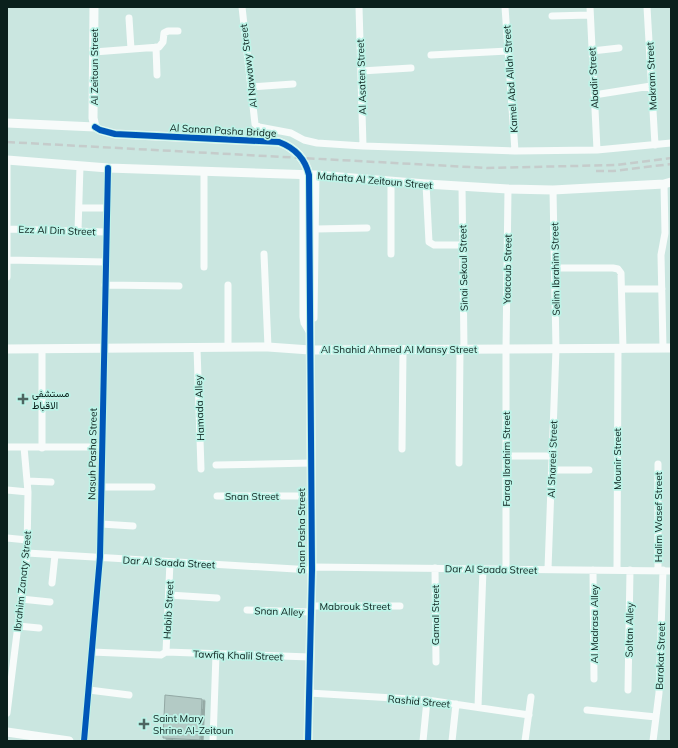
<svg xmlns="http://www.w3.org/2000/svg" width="678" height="748" font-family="Mulish,Vazirmatn,sans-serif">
  <defs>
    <filter id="shadow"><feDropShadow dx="3" dy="1.5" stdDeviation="0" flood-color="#0004"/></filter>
  </defs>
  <rect width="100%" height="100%" fill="#cae6e0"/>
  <path fill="#b3cac5" stroke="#92a8a4" filter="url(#shadow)" d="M165,695L202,699L200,740L163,738Z"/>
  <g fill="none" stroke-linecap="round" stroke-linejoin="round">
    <path stroke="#f7fbfa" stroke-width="7" d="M242,7L255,124L259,127L291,133L304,140L317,143L363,146L515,151L597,150L671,143
      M359,7L363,146
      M505,7L515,151
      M590,7L597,150
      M647,7L655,145
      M552,16L590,15
      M129,18L131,49
      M156,47L157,75
      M592,51L619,48
      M94,52L159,47L163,42L164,33L168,31H178
      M431,55L508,51
      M361,71L411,68
      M251,87L293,84
      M594,95L651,86
      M204,171V267
      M303,174V317L304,323L310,333
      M426,184L429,242L434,245H463
      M462,186L464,349
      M79,208H107
      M7,229L106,232
      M316,229L367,228
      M78,231L80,166
      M264,254L268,347
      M391,254V181
      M7,260L106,262
      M555,268H613L618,269L621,273L623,349
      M7,277V160
      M105,285L179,286
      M622,289H662
      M314,318L316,175
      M228,347V285
      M197,348L201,469
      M663,348L661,255L665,233L664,184
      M42,349V448
      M7,447H102
      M402,449L403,350
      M506,456H552
      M459,463L460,349
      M658,464V570
      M216,465L311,463
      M552,470H589
      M27,481L51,482
      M101,487H152
      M7,490L28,492
      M217,496H311
      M101,524L133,526
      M7,538L27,540
      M27,553L312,570
      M312,567L671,571
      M435,568L436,662
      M506,569V349L508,189
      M548,569L556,349L553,190
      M593,570L594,679
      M617,570L618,349
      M52,583L55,555
      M169,595L217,598
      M21,599L50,602
      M311,606H400
      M247,610L311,612
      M18,626L39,628
      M92,652L161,655L166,652L170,562
      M166,652L310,657
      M89,690L129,695
      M628,690L630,570
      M309,693L427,700L529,715
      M478,707L483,569
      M587,710L656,717
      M7,713L27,553L28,492L24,447
      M84,741L100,557L108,168
      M213,741L216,654
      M423,741L427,700
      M452,741L456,704
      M525,741L531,697
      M653,741L659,693L663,570"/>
    <path stroke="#f7fbfa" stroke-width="9" d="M94,7L93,118L95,127
      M7,123L95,127
      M95,127L100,130L115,134L279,142C295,148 305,158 309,175L312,570L308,741
      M7,160L108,168L316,175L426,184L508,189L553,190L664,184L671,182
      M7,349L268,347L310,350L671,348
      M7,732L69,741"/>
    <path stroke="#c5cccb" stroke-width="2.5" stroke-dasharray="8 4" stroke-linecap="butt" d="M7,142L487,168L616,165L671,158
      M596,171H613L671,164"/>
    <defs>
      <path id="cycleway" d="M95,127L100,130L115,134L279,142C295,148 305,158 309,175L312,570L308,741
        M84,741L100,557L108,168"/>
    </defs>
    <use href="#cycleway" stroke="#bdf3e7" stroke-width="8"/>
    <use href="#cycleway" stroke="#0057b8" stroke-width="6"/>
  </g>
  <g fill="#4d6561" stroke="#bdf3e7" stroke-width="1.5">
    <path d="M21 393h4v4h4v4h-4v4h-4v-4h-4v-4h4z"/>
    <path d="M142 718h4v4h4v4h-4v4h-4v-4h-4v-4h4z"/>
  </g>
  <g text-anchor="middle" stroke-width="3.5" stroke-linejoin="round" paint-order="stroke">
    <g font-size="10" fill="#0a201c" stroke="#bdf3e7">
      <text transform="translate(248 66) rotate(-97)" y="4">Al Nawawy Street</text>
      <text transform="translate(94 67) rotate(-90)" y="4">Al Zeitoun Street</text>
      <text transform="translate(651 76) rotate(-93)" y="4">Makram Street</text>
      <text transform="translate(361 77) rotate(-92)" y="4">Al Asaten Street</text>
      <text transform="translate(593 78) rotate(-93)" y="4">Abadir Street</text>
      <text transform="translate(510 79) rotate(-94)" y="4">Kamel Abd Allah Street</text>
      <text transform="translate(223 130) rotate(3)" y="4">Al Sanan Pasha Bridge</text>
      <text transform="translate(375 180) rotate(5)" y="4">Mahata Al Zeitoun Street</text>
      <text transform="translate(57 230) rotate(2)" y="4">Ezz Al Din Street</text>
      <text transform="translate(463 268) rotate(-91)" y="4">Sinai Sekoul Street</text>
      <text transform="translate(507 269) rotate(-89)" y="4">Yaacoub Street</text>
      <text transform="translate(555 269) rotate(-91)" y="4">Selim Ibrahim Street</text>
      <text x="399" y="353">Al Shahid Ahmed Al Mansy Street</text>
      <text transform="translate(199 408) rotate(-92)" y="4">Hamada Alley</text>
      <text transform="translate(92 454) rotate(-89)" y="4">Nasuh Pasha Street</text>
      <text transform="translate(506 459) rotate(-90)" y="4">Farag Ibrahim Street</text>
      <text transform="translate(552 459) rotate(-88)" y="4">Al Shareei Street</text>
      <text transform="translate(617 459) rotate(-90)" y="4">Mounir Street</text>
      <text x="252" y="500">Snan Street</text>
      <text transform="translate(658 517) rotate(-90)" y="4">Halim Wasef Street</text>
      <text transform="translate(301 531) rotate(-90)" y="4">Snan Pasha Street</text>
      <text transform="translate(169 562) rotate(3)" y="4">Dar Al Saada Street</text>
      <text transform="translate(491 569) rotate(1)" y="4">Dar Al Saada Street</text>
      <text transform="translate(22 581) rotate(-84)" y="4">Ibrahim Zanaty Street</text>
      <text x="355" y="610">Mabrouk Street</text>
      <text transform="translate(168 610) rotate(-87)" y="4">Habib Street</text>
      <text transform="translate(279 611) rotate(2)" y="4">Snan Alley</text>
      <text transform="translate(435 615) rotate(-90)" y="4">Gamal Street</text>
      <text transform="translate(594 624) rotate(-90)" y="4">Al Madrasa Alley</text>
      <text transform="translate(629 630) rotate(-89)" y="4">Soltan Alley</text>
      <text transform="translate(238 655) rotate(2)" y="4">Tawfiq Khalil Street</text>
      <text transform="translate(660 656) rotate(-88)" y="4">Barakat Street</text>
      <text transform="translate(419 701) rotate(5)" y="4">Rashid Street</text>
    </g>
    <g font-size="10" fill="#0a201c" stroke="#bdf3e7" text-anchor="start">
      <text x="32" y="397">مستشفى<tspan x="32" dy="12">الاقباط</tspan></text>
      <text x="153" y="722">Saint Mary<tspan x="153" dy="12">Shrine Al-Zeitoun</tspan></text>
    </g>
  </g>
  <rect width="678" height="748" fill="none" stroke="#0a201c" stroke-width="16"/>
</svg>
